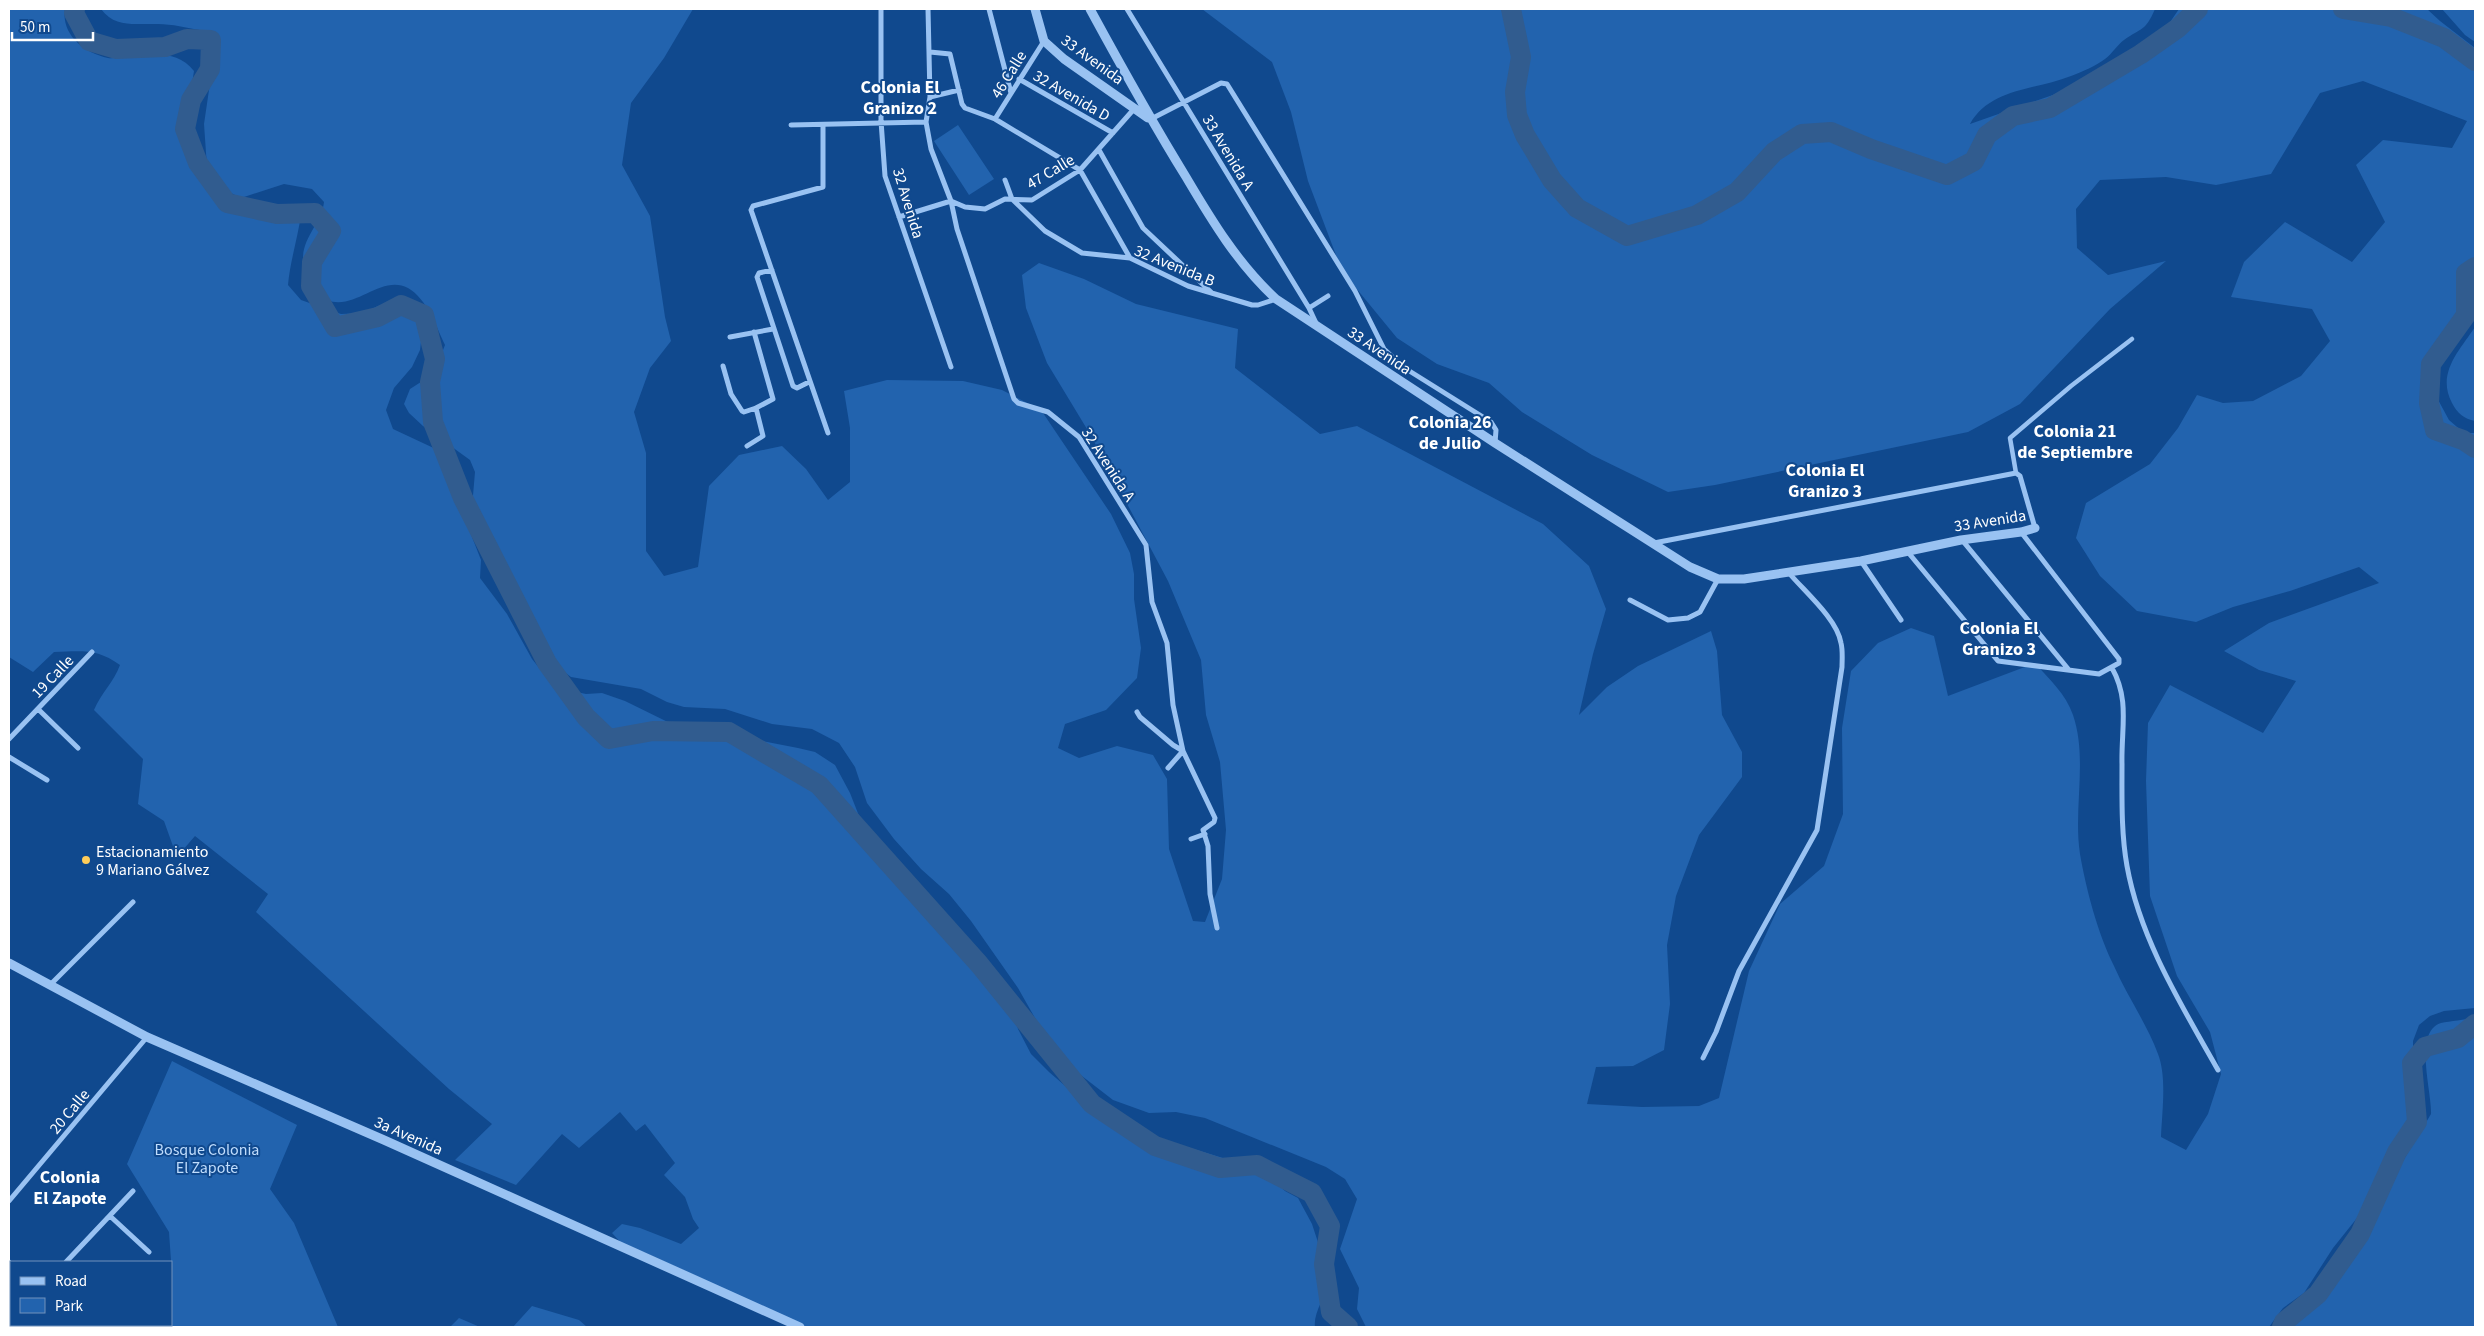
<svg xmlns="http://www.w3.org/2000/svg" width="2484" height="1336" font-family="'Source Sans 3',sans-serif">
  <rect width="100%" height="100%" fill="#10498e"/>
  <path fill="#2263ae" d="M9,9H65C61,34 83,53 108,58C112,59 118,57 123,57C149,55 176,48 194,71L188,109L192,155L215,191L241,207L289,209L301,214C298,238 290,261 288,285L301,300L341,314L362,313L385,303L407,305L423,326L420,350L412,367L394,388L386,410L393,429L455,458L462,470L458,490L463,514L481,560L480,578L507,614L532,659L544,674L567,690L586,694L602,693L625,701L682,729H702L798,748L815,752L835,765L850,793L861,821L874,842L930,919L989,979L1014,1013L1018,1029L1031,1054L1049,1072L1112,1126L1145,1142L1184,1146L1262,1170L1285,1191L1298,1198L1312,1224L1331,1282C1325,1295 1313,1314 1315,1327H790L792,1320L646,1253L622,1244L612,1233L622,1224L640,1228L681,1244L699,1228L693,1219L685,1197L664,1175L675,1163L645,1124L636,1131L620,1112L579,1148L562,1134L516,1185L455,1160L492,1124L449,1089L256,912L268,894L195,836L182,851L174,849L164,821L138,804L143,759L94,710C101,693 114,682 120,665C97,648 81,651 54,652L33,672L9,657Z
    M101,9H693L664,58L631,103L622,165L650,216L665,317L671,341L650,368L634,412L646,453V551L664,576L698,567L709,486L739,455L782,446L806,469L828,500L850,482V428L844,391L887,380L963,381L1002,390L1041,410L1111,514L1130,553L1134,574V599L1141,648L1137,678L1106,710L1065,724L1058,748L1079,758L1117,746L1153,755L1167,779L1169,849L1193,921L1205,922L1222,879L1226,830L1220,762L1206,715L1201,660L1168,581L1090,434L1047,363L1026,308L1022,275L1039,263L1084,279L1136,304L1238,329L1235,368L1320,434L1357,426L1543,524L1589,566L1606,609L1593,654L1579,715L1607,687L1638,666L1711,631L1717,651L1722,715L1742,752V777L1699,835L1676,896L1667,945L1670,1004L1664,1050L1633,1066L1596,1067L1587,1104L1642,1107L1699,1106L1719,1098L1749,971L1780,904L1824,866L1843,814L1842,728L1851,671L1878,643L1911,628L1934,636L1948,696L2035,663C2049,679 2066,694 2073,715C2088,759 2073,808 2080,854C2086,889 2098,934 2114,966C2127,996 2147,1024 2158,1054C2167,1077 2162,1112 2161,1137L2186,1150L2208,1114L2221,1074L2210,1032L2177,976L2150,896L2146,781L2148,723L2170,685L2263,733L2296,681L2259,670L2224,651L2269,623L2379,583L2359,567L2290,591L2233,607L2196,622L2137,611L2100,576L2076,538L2086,503L2150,464L2178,428L2197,395L2223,403L2253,401L2301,376L2330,341L2312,309L2231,297L2244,262L2285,222L2352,262L2385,222L2356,165L2383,140L2452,148L2467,121L2363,81L2320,93L2271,174L2216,185L2166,177L2100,180L2076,209L2077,248L2108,275L2166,261L2110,309L2020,404L1968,432L1715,485L1668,492L1592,455L1522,412L1489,383L1437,364L1397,338L1342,271L1308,181L1291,112L1272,62L1202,9H2155C2145,32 2142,27 2124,40C2117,45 2112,54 2105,59C2096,66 2081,72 2071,76C2036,90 1990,88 1970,124L2087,83L2106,73L2166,28L2179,9H2427L2440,21L2475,48V260L2469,298L2464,309L2437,341L2427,369L2430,385L2449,420L2464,433H2475V1008L2444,1011L2430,1016L2419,1025L2413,1041V1061L2422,1093L2413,1122L2389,1161L2361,1213L2333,1248L2304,1293L2283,1308L2269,1327H1366L1357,1309L1359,1288L1340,1249L1357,1199L1345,1179L1326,1167L1205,1118L1176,1112L1149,1113L1113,1100L1069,1066L1048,1041L1018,988L971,921L949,894L921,869L894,839L867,803L855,767L839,743L812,729L772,724L725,709L684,707L667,702L641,689L571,677L555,665L541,650L490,564L472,507L475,472L470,460L423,426L409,413L404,404L410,389L424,380L437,365L445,345C436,326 427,299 408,288C377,272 348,323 315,292C304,283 302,272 303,258C303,237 322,222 324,202L312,189L284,184L241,198L223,189L207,167L204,124L214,56L210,42L200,30C187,28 172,24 158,24C136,23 116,29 101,9Z
    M2442,9H2475V42L2465,35Z
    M958,125L994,179L969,195L934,141Z
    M2475,327V421C2464,419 2457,413 2452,403C2436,373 2460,350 2475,327Z
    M2475,1017V1327H2287L2294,1323L2304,1312L2336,1273L2431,1114C2432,1091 2413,1032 2441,1023C2450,1021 2465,1020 2475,1017Z
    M172,1061L297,1125L270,1189L294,1223L338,1327H168V1325H171L172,1275L169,1232L127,1164Z
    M532,1306L579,1320L587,1327H513Z
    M459,1318L480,1327H450Z"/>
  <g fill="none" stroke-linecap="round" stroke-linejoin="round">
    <path stroke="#315c8f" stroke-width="20" d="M75,9L74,13L89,41L116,49L165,47L187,39L211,40L210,69L191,100L185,129L198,163L227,203L277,214L315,213L331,231L312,262L311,286L335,327L378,317L401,305L424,315L435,359L430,382L433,422L463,498L547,663L586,717L609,739L653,731L729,732L819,785L979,964L1092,1104L1155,1146L1220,1168L1257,1165L1312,1193L1330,1226L1324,1264L1331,1312L1348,1327
      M1511,9L1521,57L1515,92L1517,115L1525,135L1552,180L1577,208L1627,236L1697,215L1737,192L1774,152L1802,134L1831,132L1871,149L1947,175L1974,161L1987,135L2013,116L2050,108L2141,54L2178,28L2198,9
      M2343,9L2391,17L2444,38L2475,61
      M2475,267L2466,273V315L2431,364L2429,403L2435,430L2463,440L2475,448
      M2282,1327L2284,1322L2318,1294L2360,1234L2397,1152L2417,1122L2412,1063L2425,1047L2458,1038L2475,1024"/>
    <path stroke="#99c2f2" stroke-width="4.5" d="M2016,473L2010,438L2071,386L2132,339"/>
    <path stroke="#99c2f2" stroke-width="5" d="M881,9V121L885,176L951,367
      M928,9L930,97L926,122L931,149L951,201L957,229L1014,399L1018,403L1048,412L1079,437L1146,545L1152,602L1167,643L1173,705L1183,751L1215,818L1214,822L1203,830L1208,846L1210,894L1217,928
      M989,9L1011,93
      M1127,9L1309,308
      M930,52L950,54L962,104L965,108L995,119L1080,170L1130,258
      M1019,79L1113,133
      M930,97L959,90
      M995,119L1044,41
      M1151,119L1221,83L1227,84L1355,291L1384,349L1403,367L1491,422L1496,430L1495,443
      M791,125L926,122
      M823,126V187L753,206L751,210L828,433
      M1099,150L1143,228L1212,293
      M1005,180L1012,199L1045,231L1082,253L1130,258L1188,286L1252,305H1258L1276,299
      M899,217L951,201L965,207L985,209L1005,199L1032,200L1080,170L1134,109
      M772,270L759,273L757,277L793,386L797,388L809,382
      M1316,323L1309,308L1328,296
      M730,337L773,329
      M723,366L731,394L742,411L744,412L756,408
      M747,446L763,436L756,408L773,399L754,332
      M1962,540L2069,670
      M1654,543L2016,473L2020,476L2035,528
      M1907,551L1998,661L2099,674L2119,663V659L2021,532
      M1861,561L1901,620
      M1630,600L1668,620L1688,618L1700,612L1718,579
      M2112,668C2130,700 2121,729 2122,764C2122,797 2121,833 2127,866C2140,939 2182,1006 2218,1070
      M38,709L78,748
      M1137,712L1140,717L1173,745L1183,751L1168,768
      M9,739L92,652
      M9,757L47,780
      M1191,839L1205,834
      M50,985L133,902
      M1703,1058L1716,1032L1739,971L1817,830L1842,667C1842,660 1843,651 1841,643C1837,619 1805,592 1789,573
      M9,1201L147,1037
      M110,1216L149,1252
      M9,1262L11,1268
      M66,1262L133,1191
      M9,1325L11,1322
      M132,1325L135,1327"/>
    <path stroke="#99c2f2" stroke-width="9" d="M1035,9L1044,41L1064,59L1148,118
      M1090,9C1121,66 1152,122 1186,177C1212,221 1238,264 1276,299L1495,443L1690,567L1718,579H1744L1861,561L1961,540L2021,532L2035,528
      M9,963L147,1037L384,1140L800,1327"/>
  </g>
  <circle fill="#ffcd5a" stroke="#10498e" stroke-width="2" cx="86" cy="860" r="5"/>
  <g text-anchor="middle" stroke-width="4" stroke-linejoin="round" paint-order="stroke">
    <g font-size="16" fill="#fff" stroke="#10498e">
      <text transform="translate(1093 59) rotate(36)" y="6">33 Avenida</text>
      <text transform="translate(1008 74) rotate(-58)" y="6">46 Calle</text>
      <text transform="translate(1072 95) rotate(30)" y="6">32 Avenida D</text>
      <text transform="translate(1229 152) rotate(59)" y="6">33 Avenida A</text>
      <text transform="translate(1050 171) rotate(-31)" y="6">47 Calle</text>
      <text transform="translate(909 203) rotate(73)" y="6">32 Avenida</text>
      <text transform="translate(1175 265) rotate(22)" y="6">32 Avenida B</text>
      <text transform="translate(1380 350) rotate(34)" y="6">33 Avenida</text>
      <text transform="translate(1109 464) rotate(57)" y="6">32 Avenida A</text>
      <text transform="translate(1990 520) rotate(-9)" y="6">33 Avenida</text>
      <text transform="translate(52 676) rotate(-46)" y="6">19 Calle</text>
      <text transform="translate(69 1111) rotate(-50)" y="6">20 Calle</text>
      <text transform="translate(409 1135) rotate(24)" y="6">3a Avenida</text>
    </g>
    <g font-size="16" fill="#fff" stroke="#10498e" text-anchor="start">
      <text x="96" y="857">Estacionamiento<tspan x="96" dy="18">9 Mariano Gálvez</tspan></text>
    </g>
    <g font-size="16" fill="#c0ddfd" stroke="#10498e">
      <text x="207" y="1155">Bosque Colonia<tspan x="207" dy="18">El Zapote</tspan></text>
    </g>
    <g font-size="18" font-weight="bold" fill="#fff" stroke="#10498e">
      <text x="900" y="93">Colonia El<tspan x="900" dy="21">Granizo 2</tspan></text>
      <text x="1450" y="428">Colonia 26<tspan x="1450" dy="21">de Julio</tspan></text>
      <text x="2075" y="437">Colonia 21<tspan x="2075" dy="21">de Septiembre</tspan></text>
      <text x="1825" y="476">Colonia El<tspan x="1825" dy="21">Granizo 3</tspan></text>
      <text x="1999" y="634">Colonia El<tspan x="1999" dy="21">Granizo 3</tspan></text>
      <text x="70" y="1183">Colonia<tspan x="70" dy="21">El Zapote</tspan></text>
    </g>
  </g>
  <rect width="2484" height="1336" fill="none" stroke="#ffffff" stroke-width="20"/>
  <rect x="10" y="1261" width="162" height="65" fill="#10498e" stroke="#7092bb"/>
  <rect x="20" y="1277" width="25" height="8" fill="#99c2f2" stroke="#7092bb"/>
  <text x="55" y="1286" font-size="15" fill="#ffffff">Road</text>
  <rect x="20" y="1298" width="25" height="15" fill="#2263ae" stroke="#7092bb"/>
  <text x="55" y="1311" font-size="15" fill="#ffffff">Park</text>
  <path d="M12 32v8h81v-8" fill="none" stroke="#ffffff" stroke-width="2.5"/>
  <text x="20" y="32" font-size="15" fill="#ffffff" stroke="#10498e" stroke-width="4" paint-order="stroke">50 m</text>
</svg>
